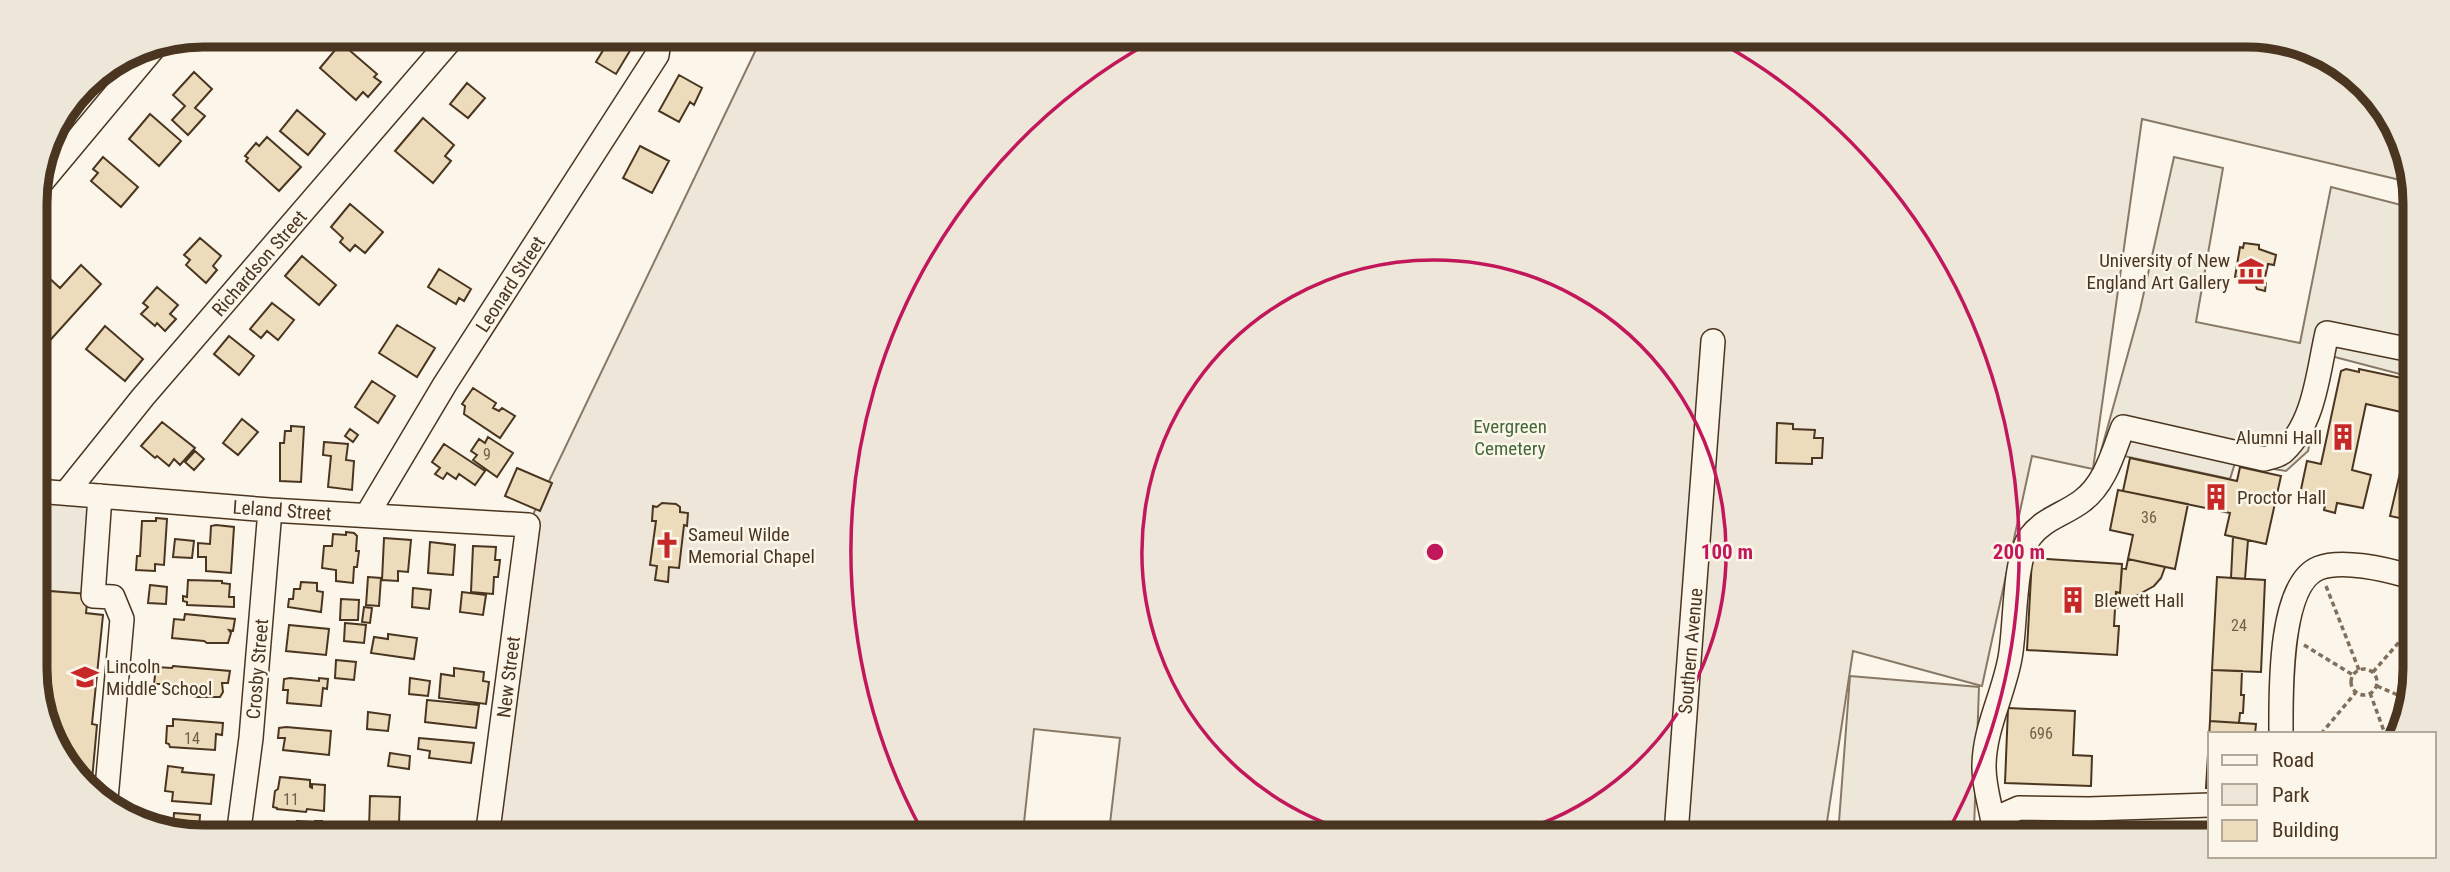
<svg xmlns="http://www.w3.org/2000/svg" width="2450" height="872" font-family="'Roboto Condensed',sans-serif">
  <rect width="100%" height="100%" fill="#fbf6e9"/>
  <path fill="#ede6d9" stroke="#887966" stroke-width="2" d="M762,37L2301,44L2374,92L2413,183L2142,119L2093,469L2032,456L1982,686L1853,651L1825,835L1109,832L1120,738L1034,729L1023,832L500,830L528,525Z"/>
  <path fill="#ede7d9" stroke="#887966" stroke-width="2" d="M2174,157L2223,168L2196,322L2300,343L2331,187L2413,208L2411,377L2331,356L2308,451L2286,471L2235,463L2230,479L2101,451L2140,310Z
    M37,501L93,505L84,595L50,591L48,608L38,607Z
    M1850,676L1979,687L1974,829L1941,828L1940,835H1838Z"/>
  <path fill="#ecdcbc" stroke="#4a3520" stroke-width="2" d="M401,36H419L411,45Z
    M622,37L634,44L616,74L596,62L610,39L618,44Z
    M341,43L377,74L374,77L381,82L368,97L363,92L356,100L320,68Z
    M194,72L212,89L195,108L205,116L188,135L172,120L185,106L173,95Z
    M679,75L702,88L694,105L690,102L679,122L659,111Z
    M467,83L485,98L468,118L450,104Z
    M297,110L325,134L308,155L280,131Z
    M150,114L181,141L159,166L129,139Z
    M423,118L454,145L445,156L451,161L433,183L395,151Z
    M267,137L301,167L279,191L246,161L248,158L245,156L256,143L259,146Z
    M640,146L669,161L652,193L623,178Z
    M103,157L138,187L121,207L91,181L98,173L93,169Z
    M350,204L383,232L365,253L355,245L350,251L340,242L343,238L331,227Z
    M200,238L221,256L213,266L217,270L206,283L186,265L190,260L184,255Z
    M2244,243L2259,245V249L2276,255L2274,265L2268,264L2264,282L2266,283L2265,291L2257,289L2254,280L2235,277L2240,247L2243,248Z
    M302,256L336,285L319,305L285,276Z
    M81,265L101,284L44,347L36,339V266L60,288Z
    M439,269L471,289L464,301L459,298L456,304L428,287Z
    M157,287L178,305L170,314L176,319L165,331L157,323L155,326L141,314L148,307L143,303Z
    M272,303L294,320L278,340L267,331L261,338L250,329Z
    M397,325L435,348L417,377L379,353Z
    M105,326L143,359L125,381L86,349Z
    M229,336L254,356L239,375L214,354Z
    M2346,369L2359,372V369L2411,380L2410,414L2366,404L2352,470L2371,475L2363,508L2337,503L2335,513L2324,510L2326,501L2300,494L2307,461L2321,464L2341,371Z
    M372,381L395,396L378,423L355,407Z
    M473,388L496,403L493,408L499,411L502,408L515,416L500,438L464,414L465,406L462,404Z
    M242,419L258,432L238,455L223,443Z
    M162,422L195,448L180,465L174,459L169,466L157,456L155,458L141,446Z
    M1777,423L1793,424V429L1815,430L1814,438H1823L1822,458H1812V464L1776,463Z
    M291,426L304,427L301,482L280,481V443H284L285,431H291Z
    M2403,428L2410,430L2409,520L2390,516L2407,443L2401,442Z
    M350,429L358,435L353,442L345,436Z
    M488,437L513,453L497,477L473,460L477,455L471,451L479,439L485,443Z
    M324,442L348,444L346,460L354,461L352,490L328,487L331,456L323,455Z
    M444,444L485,471L475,485L459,474L456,479L447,473L443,479L435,474L440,468L432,462Z
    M195,451L204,459L194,470L185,462Z
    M2130,458L2237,481L2240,467L2281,476L2266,544L2225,535L2230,513L2123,491Z
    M517,468L552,483L540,511L505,496Z
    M2118,490L2188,504L2175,569L2128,559L2133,535L2110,530Z
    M662,503L676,504L680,507V512L688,513L687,526L684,525L679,568L669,567L668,582L655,580L657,566L650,565L656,521H652L653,506L657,507Z
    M156,518L167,519L164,565L155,564V571L136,570L137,556H140L142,521H156Z
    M216,525L234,527L231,573L206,571V557H198V543L210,544L211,526Z
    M346,532L354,533L357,536L356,551H359L357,567H354L353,583L336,581V570L322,568L324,546H332L333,534L346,535Z
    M2233,537L2248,540L2245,579L2231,578Z
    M384,538L411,540L408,572L398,571V581L382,580Z
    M175,539L194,541L192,558L173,557Z
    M430,542L455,545L453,575L428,573Z
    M473,546L496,547L495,560H500L498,577H494L493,594L471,592Z
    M2032,558L2122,564L2120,593L2116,592L2114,626H2119L2117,655L2027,650Z
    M2128,559L2165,567L2161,578L2154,586L2136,596V604L2115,608L2116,592L2120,593L2122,568L2126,569Z
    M368,577L381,578L379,606L366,605Z
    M2217,577L2265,580L2261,672L2212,670Z
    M188,580L222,581V583L230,584L229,597H234V607L187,605V602L183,601V596L187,597Z
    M301,582L317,583V591L323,592L321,612L288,607L289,599H293L294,589H300Z
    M150,585L167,587L166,604L148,603Z
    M413,588L431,590L429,609L412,607Z
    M49,591L88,594L86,613L103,615L92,724L97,725L92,780H76L38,702V607L48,608Z
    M462,592L486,595L483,615L460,612Z
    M341,599L359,600L358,620H340Z
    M364,607L372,608L370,623L362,622Z
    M185,614L235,619L233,631L229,630L231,633L228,643H207L204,641L172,638L174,619L184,620Z
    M345,623L366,625L364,643L344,641Z
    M289,625L329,629L326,655L286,651Z
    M388,634L417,638L414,659L371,653L374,637L388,639Z
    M336,660L356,662L354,680L335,678Z
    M173,666L230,671L228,683H222L223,692L220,697H198L164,690L165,684H154L156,667L172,668Z
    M454,668L484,672L483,681L489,682L486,704L439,698L441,674L454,676Z
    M2212,670L2242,671L2241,695H2244L2243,713H2240L2239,723L2210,721Z
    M290,678L319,681V678L328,679L327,689L323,688L321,706L287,703L288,690H283L284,679Z
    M410,678L430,681L428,696L409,694Z
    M427,700L479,705L476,728L425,722Z
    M2008,708L2075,711L2073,755L2092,756L2091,786L2005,783Z
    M368,712L390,715L388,731L367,729Z
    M173,719L223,723L222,735L216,734L215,750L170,747L169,744L166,743L167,726H173Z
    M2210,721L2256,724L2255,734H2210V788H2206Z
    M286,727L331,731L329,755L283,750L285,738H278L279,728Z
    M419,738L474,743L471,763L429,758L430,751L418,749Z
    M390,753L410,756L409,769L388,766Z
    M168,766L183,768L182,772L214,775L211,804L172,801L173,792L165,791Z
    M280,777L310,780V787L312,788V784L325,785L324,811L307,809L306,812L277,809V808L273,807L275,791L278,789Z
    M370,796L400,797L399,824L419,825V829H369Z
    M174,813L200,815L199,828H173Z
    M297,821L312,822L311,829H296Z
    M315,821H322V829H314Z"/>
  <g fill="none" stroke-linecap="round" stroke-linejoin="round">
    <defs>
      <path id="minor" d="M36,189L157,44
        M37,491L270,510L528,525L488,830
        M66,493L143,397L454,36
        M100,496L93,596L113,597L122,619L106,799
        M367,515L445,384L657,55L659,42L656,37
        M2281,734C2281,696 2278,584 2319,568C2342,559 2385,569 2408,576
        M1994,819L2019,808L2089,809L2210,805
        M239,829L251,738L270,510
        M1676,834L1713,341
        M1995,836C1993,812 1984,791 1984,767C1984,729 2003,696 2010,658C2016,627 2013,562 2030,537C2043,519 2065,514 2082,501C2105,484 2113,453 2123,427L2264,459C2270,457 2279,456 2284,451C2315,422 2318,372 2327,333L2411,350"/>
    </defs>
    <use href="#minor" stroke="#4a3520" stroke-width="26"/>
    <path stroke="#7f6f5c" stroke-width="3.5" stroke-dasharray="5 3.5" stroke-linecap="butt" d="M2326,586L2359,670
      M2304,645L2353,675
      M2351 682a13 13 0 1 1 26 0a13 13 0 1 1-26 0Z
      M2373,672L2407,633
      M2377,686L2407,699
      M2370,693L2385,734
      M2321,734L2356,692"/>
    <use href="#minor" stroke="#fbf6e9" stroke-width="23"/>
  </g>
  <g fill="none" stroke="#c2185b" stroke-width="3.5">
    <path d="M1355 833A292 292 0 1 1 1513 833"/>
    <path d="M922 831A584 584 0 0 1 1152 41M1723 44A584 584 0 0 1 1946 835"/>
  </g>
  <defs>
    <symbol id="museum-bare" viewBox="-9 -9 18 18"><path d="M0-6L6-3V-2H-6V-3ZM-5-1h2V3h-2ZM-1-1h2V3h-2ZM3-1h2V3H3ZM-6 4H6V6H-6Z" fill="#c62828" stroke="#fbf6e9" stroke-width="2.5" paint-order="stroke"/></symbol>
    <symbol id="building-bare" viewBox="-9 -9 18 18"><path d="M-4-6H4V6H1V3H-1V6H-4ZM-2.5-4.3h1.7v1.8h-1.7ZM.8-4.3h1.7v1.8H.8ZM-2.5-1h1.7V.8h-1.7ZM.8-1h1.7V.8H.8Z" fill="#c62828" stroke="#fbf6e9" stroke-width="2.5" paint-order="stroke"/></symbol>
    <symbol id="church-bare" viewBox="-9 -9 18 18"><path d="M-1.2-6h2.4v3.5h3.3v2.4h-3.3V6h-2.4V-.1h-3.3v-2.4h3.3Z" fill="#c62828" stroke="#fbf6e9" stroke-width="2.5" paint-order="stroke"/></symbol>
    <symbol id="school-bare" viewBox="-9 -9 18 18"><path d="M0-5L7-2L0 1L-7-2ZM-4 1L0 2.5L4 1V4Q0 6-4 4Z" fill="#c62828" stroke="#fbf6e9" stroke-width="2.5" paint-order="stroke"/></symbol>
  </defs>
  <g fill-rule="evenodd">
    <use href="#museum-bare" x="2232" y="252" width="38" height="38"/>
    <use href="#building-bare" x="2324" y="418" width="38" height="38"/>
    <use href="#building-bare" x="2197" y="478" width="38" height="38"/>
    <use href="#church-bare" x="648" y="526" width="38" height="38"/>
    <use href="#building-bare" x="2054" y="581" width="38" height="38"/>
    <use href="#school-bare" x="66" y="658" width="38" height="38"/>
  </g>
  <g text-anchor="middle" stroke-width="5" stroke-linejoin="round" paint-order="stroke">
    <g font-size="16" fill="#725f47">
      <text x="487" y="460">9</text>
      <text x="2149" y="523">36</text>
      <text x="2239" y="631">24</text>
      <text x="2041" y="739">696</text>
      <text x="192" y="744">14</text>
      <text x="291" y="805">11</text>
    </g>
    <g font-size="19" fill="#4a3520" stroke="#fbf6e9" text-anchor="start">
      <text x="2230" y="267" text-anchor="end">University of New<tspan x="2230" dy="22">England Art Gallery</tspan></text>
      <text x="2322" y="444" text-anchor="end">Alumni Hall</text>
      <text x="2237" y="504">Proctor Hall</text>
      <text x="688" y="541">Sameul Wilde<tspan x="688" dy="22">Memorial Chapel</tspan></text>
      <text x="2094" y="607">Blewett Hall</text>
      <text x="106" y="673">Lincoln<tspan x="106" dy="22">Middle School</tspan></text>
    </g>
    <g font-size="19" fill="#4a3520" stroke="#fbf6e9">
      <text transform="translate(259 263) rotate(-49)" y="7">Richardson Street</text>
      <text transform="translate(510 284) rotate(-57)" y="7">Leonard Street</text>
      <text transform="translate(282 510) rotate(4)" y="7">Leland Street</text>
      <text transform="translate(1690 651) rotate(-85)" y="7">Southern Avenue</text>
      <text transform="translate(257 669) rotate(-85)" y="7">Crosby Street</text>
      <text transform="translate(508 677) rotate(-83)" y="7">New Street</text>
    </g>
    <g font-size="19" fill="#436837" stroke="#fbf6e9">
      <text x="1510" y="433">Evergreen<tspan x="1510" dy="22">Cemetery</tspan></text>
    </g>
  </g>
  <path d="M0 0H2450V872H0ZM203 47H2247A156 156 0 0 1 2403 203V669A156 156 0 0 1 2247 825H203A156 156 0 0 1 47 669V203A156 156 0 0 1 203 47Z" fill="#ede7d9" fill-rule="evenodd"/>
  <path fill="none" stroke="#4a3520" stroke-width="9" d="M203 47H2247A156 156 0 0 1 2403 203V669A156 156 0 0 1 2247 825H203A156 156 0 0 1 47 669V203A156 156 0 0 1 203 47Z"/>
  <circle cx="1435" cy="552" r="10" fill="#c2185b" stroke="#fbf6e9" stroke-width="3.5"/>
  <g font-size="21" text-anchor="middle" font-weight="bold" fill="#c2185b" stroke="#fbf6e9" stroke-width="5" stroke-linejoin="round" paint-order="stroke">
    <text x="1727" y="559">100 m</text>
    <text x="2019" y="559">200 m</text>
  </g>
  <rect x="2208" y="732" width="228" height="126" fill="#fbf6e9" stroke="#b4a999" stroke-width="2"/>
  <rect x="2222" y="755" width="35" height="10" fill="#fbf6e9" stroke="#b4a999" stroke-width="2"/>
  <text x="2272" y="767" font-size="21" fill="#4a3520">Road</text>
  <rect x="2222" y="784" width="35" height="21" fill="#ede6d9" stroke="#b4a999" stroke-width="2"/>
  <text x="2272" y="802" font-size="21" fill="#4a3520">Park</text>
  <rect x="2222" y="820" width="35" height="21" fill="#ecdcbc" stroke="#b4a999" stroke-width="2"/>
  <text x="2272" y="837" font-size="21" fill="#4a3520">Building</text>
</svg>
